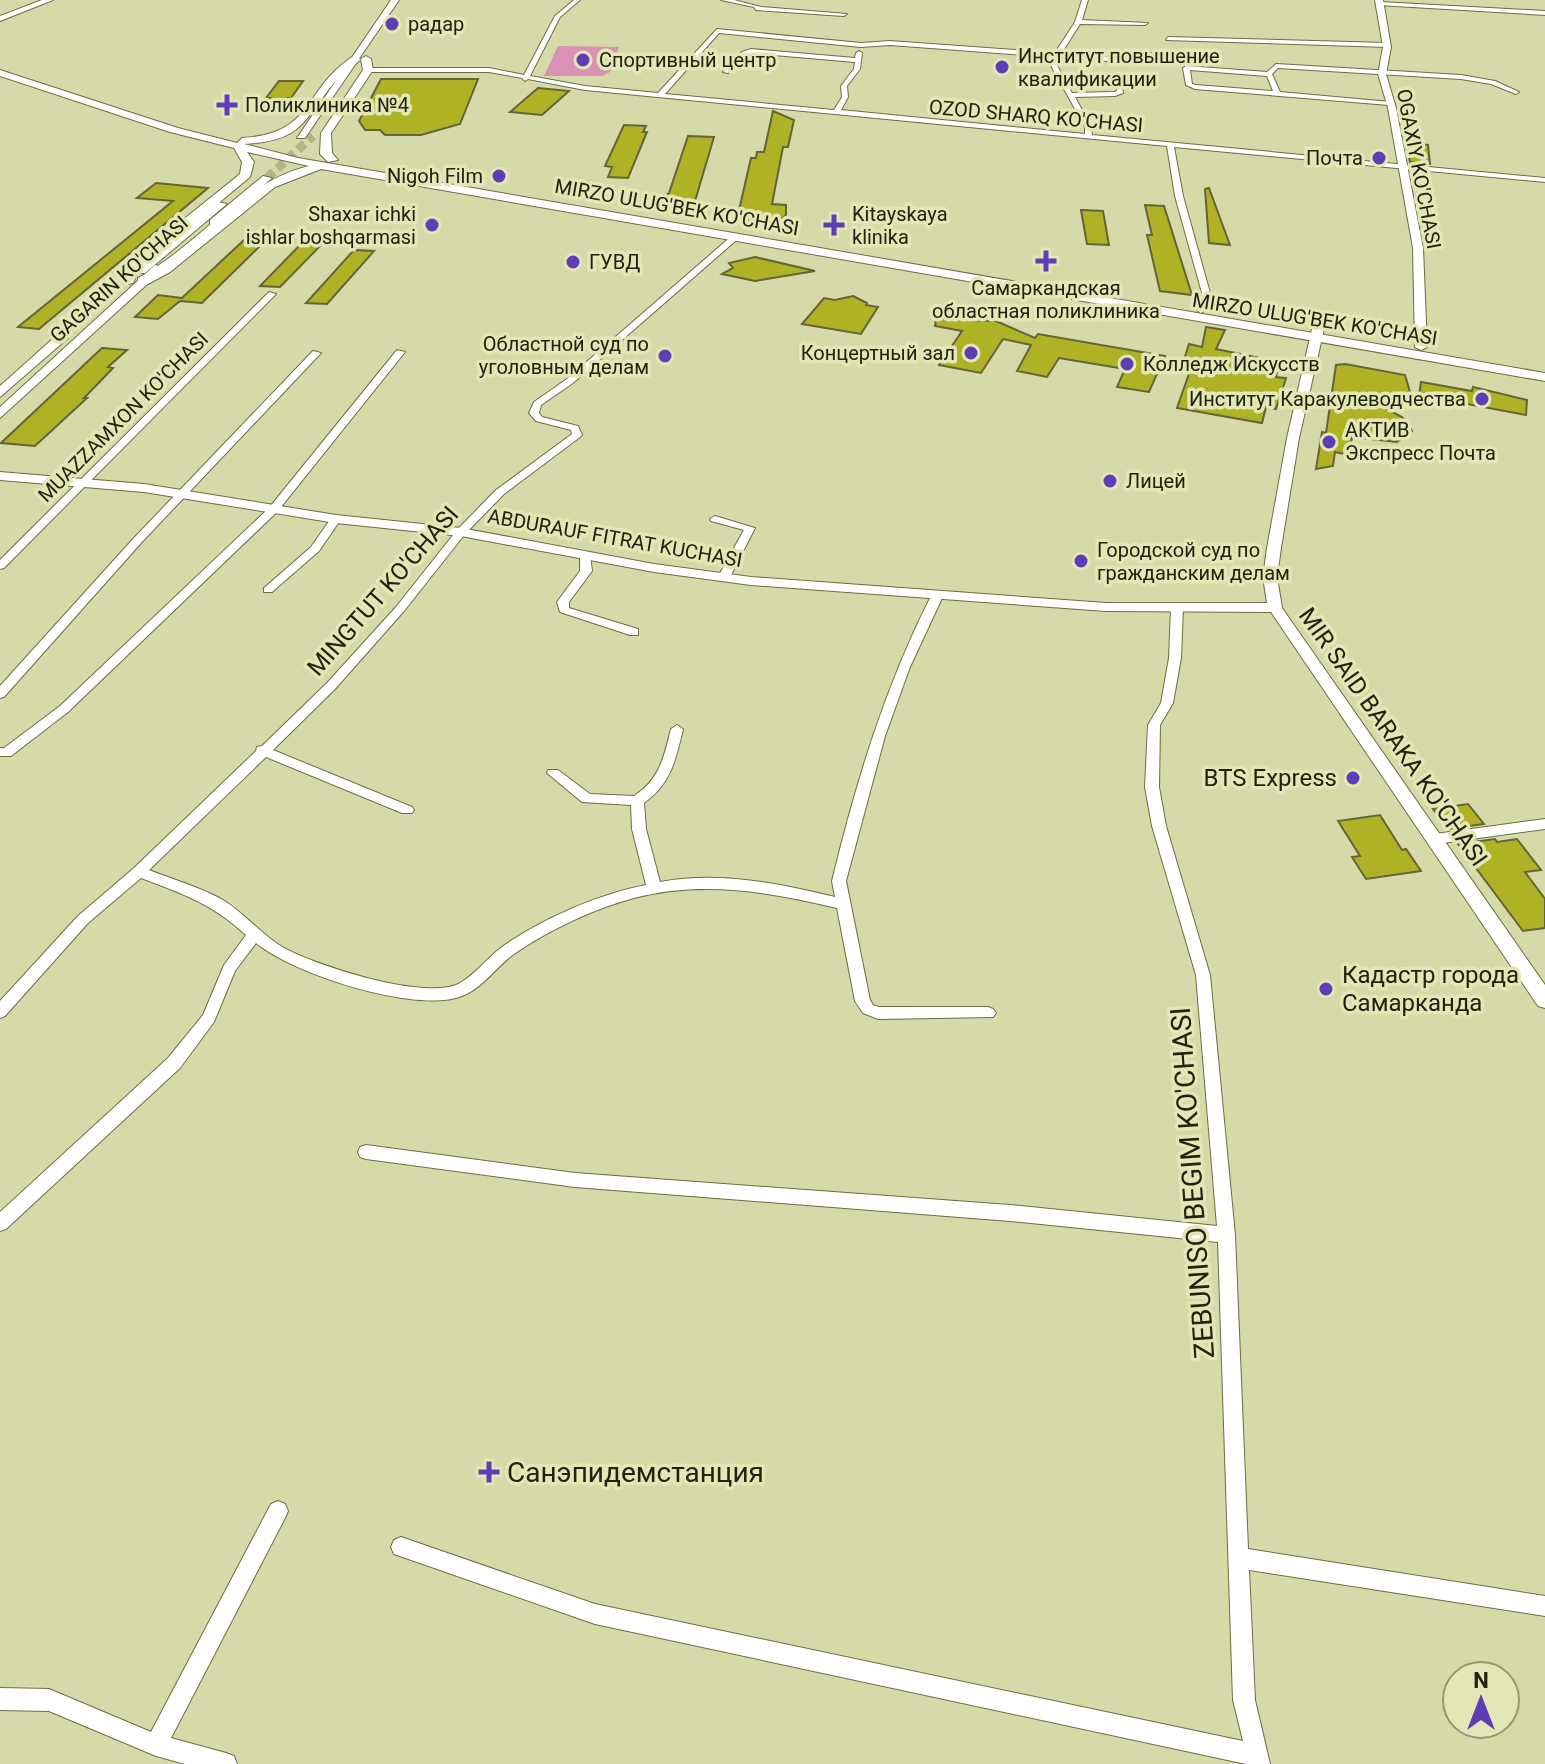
<svg xmlns="http://www.w3.org/2000/svg" width="1545" height="1764" font-family="Roboto,sans-serif">
  <rect width="100%" height="100%" fill="#d6d9a8"/>
  <path fill="#d992b3" d="M558,46L619,47L610,72L602,76H544Z"/>
  <path fill="#b0b225" stroke="#636437" stroke-width="2" d="M381,79H478L460,124L421,135H385L380,130H365L359,121Z
    M279,81H303L291,98H266Z
    M538,88L569,91L542,115L510,112Z
    M773,111L794,120L788,147H783L772,204L786,205V215L776,224L737,219L751,158H756L757,152H764Z
    M624,125L646,126L643,132H647L628,178L608,177L612,167L605,166Z
    M688,136L714,137L692,211L655,204L669,193Z
    M1406,143L1428,145L1430,164L1410,162Z
    M156,183L208,188L39,329L18,327L173,201L137,198Z
    M1209,188L1230,245L1209,243L1205,189Z
    M1145,205L1164,206L1192,295L1160,291L1147,235H1152Z
    M1081,210L1103,211L1109,245L1087,244Z
    M245,239L265,241L202,303L180,301L158,319L135,317L158,295L182,298Z
    M301,244L320,246L280,287L260,286Z
    M354,250L374,251L327,304L306,303Z
    M755,257L815,271L755,281L722,274L733,268L729,263Z
    M853,296L867,303L866,305L878,307L861,334L802,324L824,298L835,300Z
    M936,319L996,321L1035,338L1038,334L1165,356L1149,392L1117,387L1125,369L1059,358L1047,377L1017,371L1031,345L1003,339L981,373L939,365L962,331L935,326Z
    M1206,327L1225,330L1216,349L1279,362L1276,377L1286,378L1276,409L1266,407L1262,423L1177,408L1191,368L1182,366L1189,344L1202,347Z
    M102,348L127,350L108,367L113,368L84,398H87L35,446L1,443Z
    M1345,364L1405,375L1410,392L1375,403L1402,417L1412,431L1397,442L1352,437L1349,455L1335,452L1333,466L1316,469L1322,432L1326,433L1336,365Z
    M1421,382L1472,391L1473,387L1527,400L1526,415L1419,395Z
    M1468,804L1484,824L1448,829L1433,809Z
    M1380,815L1402,850L1406,849L1421,871L1366,879L1352,857L1360,856L1338,821Z
    M1495,839L1497,842L1517,839L1541,870L1525,872L1545,899V928L1523,931L1458,844Z"/>
  <g fill="none" stroke-linecap="round" stroke-linejoin="round">
    <path stroke="#b2b489" stroke-width="9" stroke-dasharray="9 5" stroke-linecap="butt" d="M267,178L313,136"/>
    <defs>
      <path id="minor" d="M574,0H580L560,17L530,76L585,86L658,93L717,29L861,43L890,41L1055,53L1075,22L1082,0H1088L1082,20L1148,23L1145,25L1080,24L1061,54L1106,57L1118,50L1196,57L1193,59L1119,54L1107,61L1058,57L1055,62L1072,93L1114,92L1117,91V85L1122,86L1123,93L1115,96L1075,97L1091,127L1092,135L1545,178V182L1174,147L1183,196L1210,293L1205,310L1201,313L1197,310L1202,293L1175,196L1167,146L585,90L528,79L525,81L522,78L489,72H368L365,70L368,68H489L524,75L555,16ZM719,33L861,47L890,45L1052,57L1049,62L1085,127V134L841,110L848,97L847,86L860,69L862,53L859,51L856,53L855,58L751,49L742,52L723,72L728,73L746,54L751,53L855,62L854,69L841,86L842,97L834,110L665,94Z
        M721,0H734L761,7L847,14L844,16L756,10L754,7Z
        M1380,2L1545,11V15L1378,5Z
        M1168,37L1387,43L1390,45L1387,47L1166,40Z
        M1276,64L1461,75L1495,81L1519,92L1516,94L1491,84L1461,79L1278,68L1272,74L1280,92L1391,102L1389,105L1195,89L1186,85L1183,68L1186,66L1267,72ZM1190,70L1267,76L1273,91L1196,85L1192,84Z
        M734,234L741,236L573,383L541,405L539,413L542,417L578,426L582,435L580,437L504,494L465,534L404,611L335,689L273,750L412,807L414,810L412,813H402L266,757L149,870C174,880 200,887 223,900C244,913 259,932 279,945C311,965 428,1002 460,983C476,974 487,958 502,947C541,919 599,894 646,885L632,829L631,805L582,802L547,773L548,770H558L590,794L634,796C660,779 664,757 671,729L677,725L683,729C676,759 671,784 644,803L646,829L660,882C718,871 778,883 835,897L832,881C856,782 885,687 931,596L937,593L943,596L910,667L885,736L846,881L870,1000L873,1005L879,1007H988L993,1009L996,1013L993,1017L878,1019L863,1013L855,1001L837,908C770,892 703,880 634,898C593,909 549,930 514,954C496,967 483,988 462,996C416,1014 293,974 256,943L235,971L214,1022L180,1068L6,1229L0,1231V1212L168,1058L203,1015L224,965L246,935C211,903 183,894 141,878L88,923L5,1016L0,1018V1001L78,916L134,868L256,751L257,747L262,746L327,683L396,607L457,530L496,490L572,434L571,430L536,421L529,413L534,402L567,379Z
        M269,292L276,294L4,568L0,569V560Z
        M397,350L405,352L277,512L68,712L11,756H0V748H4L60,706L269,508Z
        M313,351L321,353L141,543L4,697L0,698V686L133,539Z
        M336,516L341,519L319,551L272,592H264V588L311,547L332,517Z
        M715,516L755,528L730,577L724,580L718,577L744,530L711,521L710,519Z
        M585,552L590,555L592,571L569,602V608L638,629V635H630L560,612L557,602L580,571V555Z
        M1177,605L1183,608L1181,658L1173,703L1160,725L1159,787L1166,826L1210,975L1235,1235L1248,1549L1545,1596V1616L1249,1570L1255,1700L1270,1764H1246L595,1624L394,1554L391,1547L394,1540L401,1537L595,1604L1243,1741L1233,1700L1218,1242L1010,1221L575,1187L366,1159L360,1157L358,1152L360,1147L366,1145L575,1173L1010,1205L1217,1226L1196,975L1152,826L1145,787L1148,725L1161,703L1169,658L1171,608Z
        M1545,819V829L1435,844L1428,839L1435,834Z
        M278,1501L285,1504L288,1511L285,1518L171,1738L226,1753L234,1756L237,1764H185L156,1756L49,1711L0,1710V1688L49,1689L151,1732L271,1504Z"/>
      <path id="tertiary" d="M42,0H53L0,21V16Z
        M1375,0H1383L1391,47L1386,74L1396,108L1423,248L1427,347L1421,350L1415,347L1413,248L1388,108L1378,74L1383,47Z
        M1318,326L1324,329L1299,438L1281,548L1277,577L1282,608L1545,985V1008L1538,1006L1271,612L1106,611L751,585L654,572L461,536L336,523L144,492L0,480V472L144,484L336,515L461,528L654,564L751,577L1106,603H1267L1263,577L1267,548L1287,438L1312,329Z"/>
      <path id="secondary" d="M391,0H399L305,138H297Z
        M263,176L272,178L218,224H210V220Z
        M218,202L227,204L145,273H137V267Z
        M155,265L165,268L0,418V407Z
        M57,335L68,338L0,397V386Z"/>
      <path id="primary" d="M366,56L371,59L373,70L331,133L332,153L338,160L328,162L320,154L321,133L363,70L361,59Z
        M352,57L361,59C352,68 341,74 333,84C301,124 301,141 244,144L298,158L1545,373V381L321,169L275,187L170,272L148,284H138V278C198,246 241,182 309,166L247,152L254,162L250,177L139,269L133,283L128,284L121,280L128,264L240,174L242,162L234,148L170,132L0,76V70L178,128L237,143L242,138C314,134 302,91 352,57Z"/>
    </defs>
    <use href="#minor" stroke="#6c6e41" stroke-width="2"/>
    <use href="#tertiary" stroke="#6c6e41" stroke-width="2"/>
    <use href="#secondary" stroke="#6c6e41" stroke-width="2"/>
    <use href="#primary" stroke="#6c6e41" stroke-width="2"/>
    <use href="#minor" fill="#fff" fill-rule="evenodd"/>
    <use href="#tertiary" fill="#fff" fill-rule="evenodd"/>
    <use href="#secondary" fill="#fff" fill-rule="evenodd"/>
    <use href="#primary" fill="#fff" fill-rule="evenodd"/>
  </g>
  <g fill="#5e3db5" stroke="#e3e6b5" stroke-width="3">
    <circle cx="392" cy="24" r="8"/>
    <circle cx="583" cy="60" r="8"/>
    <circle cx="1002" cy="67" r="8"/>
    <path d="M223 93h8v8h8v8h-8v8h-8v-8h-8v-8h8z"/>
    <circle cx="1379" cy="158" r="8"/>
    <circle cx="499" cy="176" r="8"/>
    <circle cx="432" cy="225" r="8"/>
    <path d="M830 213h8v8h8v8h-8v8h-8v-8h-8v-8h8z"/>
    <path d="M1042 249h8v8h8v8h-8v8h-8v-8h-8v-8h8z"/>
    <circle cx="573" cy="262" r="8"/>
    <circle cx="971" cy="353" r="8"/>
    <circle cx="665" cy="356" r="8"/>
    <circle cx="1127" cy="364" r="8"/>
    <circle cx="1482" cy="399" r="8"/>
    <circle cx="1329" cy="442" r="8"/>
    <circle cx="1110" cy="481" r="8"/>
    <circle cx="1081" cy="561" r="8"/>
    <circle cx="1353" cy="778" r="8"/>
    <circle cx="1326" cy="989" r="8"/>
    <path d="M485 1460h8v8h8v8h-8v8h-8v-8h-8v-8h8z"/>
  </g>
  <g text-anchor="middle" stroke-width="7" stroke-linejoin="round" paint-order="stroke">
    <g font-size="20" fill="#21220f" stroke="#e3e6b5" text-anchor="start">
      <text x="408" y="31">радар</text>
      <text x="1018" y="63">Институт повышение<tspan x="1018" dy="23">квалификации</tspan></text>
      <text x="599" y="67">Спортивный центр</text>
      <text x="245" y="112">Поликлиника №4</text>
      <text x="1363" y="165" text-anchor="end">Почта</text>
      <text x="483" y="183" text-anchor="end">Nigoh Film</text>
      <text x="416" y="221" text-anchor="end">Shaxar ichki<tspan x="416" dy="23">ishlar boshqarmasi</tspan></text>
      <text x="852" y="221">Kitayskaya<tspan x="852" dy="23">klinika</tspan></text>
      <text x="589" y="269">ГУВД</text>
      <text x="1046" y="295" text-anchor="middle">Самаркандская<tspan x="1046" dy="23">областная поликлиника</tspan></text>
      <text x="649" y="351" text-anchor="end">Областной суд по<tspan x="649" dy="23">уголовным делам</tspan></text>
      <text x="955" y="360" text-anchor="end">Концертный зал</text>
      <text x="1143" y="371">Колледж Искусств</text>
      <text x="1466" y="406" text-anchor="end">Институт Каракулеводчества</text>
      <text x="1345" y="437">АКТИВ<tspan x="1345" dy="23">Экспресс Почта</tspan></text>
      <text x="1126" y="488">Лицей</text>
      <text x="1097" y="557">Городской суд по<tspan x="1097" dy="23">гражданским делам</tspan></text>
    </g>
    <g font-size="20" fill="#21220f" stroke="#e3e6b5">
      <text transform="translate(1036 116) rotate(5)" y="7">OZOD SHARQ KO'CHASI</text>
      <text transform="translate(1419 169) rotate(79)" y="7">OGAXIY KO'CHASI</text>
      <text transform="translate(677 207) rotate(10)" y="7">MIRZO ULUG'BEK KO'CHASI</text>
      <text transform="translate(119 279) rotate(-42)" y="7">GAGARIN KO'CHASI</text>
      <text transform="translate(1315 319) rotate(9)" y="7">MIRZO ULUG'BEK KO'CHASI</text>
      <text transform="translate(123 417) rotate(-45)" y="7">MUAZZAMXON KO'CHASI</text>
      <text transform="translate(615 538) rotate(10)" y="7">ABDURAUF FITRAT KUCHASI</text>
    </g>
    <g font-size="24" fill="#21220f" stroke="#e3e6b5">
      <text transform="translate(383 591) rotate(-49)" y="8">MINGTUT KO'CHASI</text>
      <text transform="translate(1393 737) rotate(55)" y="8">MIR SAID BARAKA KO'CHASI</text>
    </g>
    <g font-size="24" fill="#21220f" stroke="#e3e6b5" text-anchor="end">
      <text x="1337" y="786">BTS Express</text>
      <text x="1342" y="983" text-anchor="start">Кадастр города<tspan x="1342" dy="28">Самарканда</tspan></text>
    </g>
    <g font-size="28" fill="#21220f" stroke="#e3e6b5">
      <text transform="translate(1192 1183) rotate(-94)" y="10">ZEBUNISO BEGIM KO'CHASI</text>
    </g>
    <g font-size="28" fill="#21220f" stroke="#e3e6b5" text-anchor="start">
      <text x="507" y="1482">Санэпидемстанция</text>
    </g>
  </g>
  <g transform="translate(1481 1700)"><circle r="38" fill="#e3e6b5" stroke="#959873" stroke-width="2"/>
  <path d="M0-6L14 30L0 20L-14 30Z" fill="#5e3db5"/>
  <text y="-12" font-size="22" font-weight="bold" text-anchor="middle" fill="#21220f">N</text>
  </g>
</svg>
